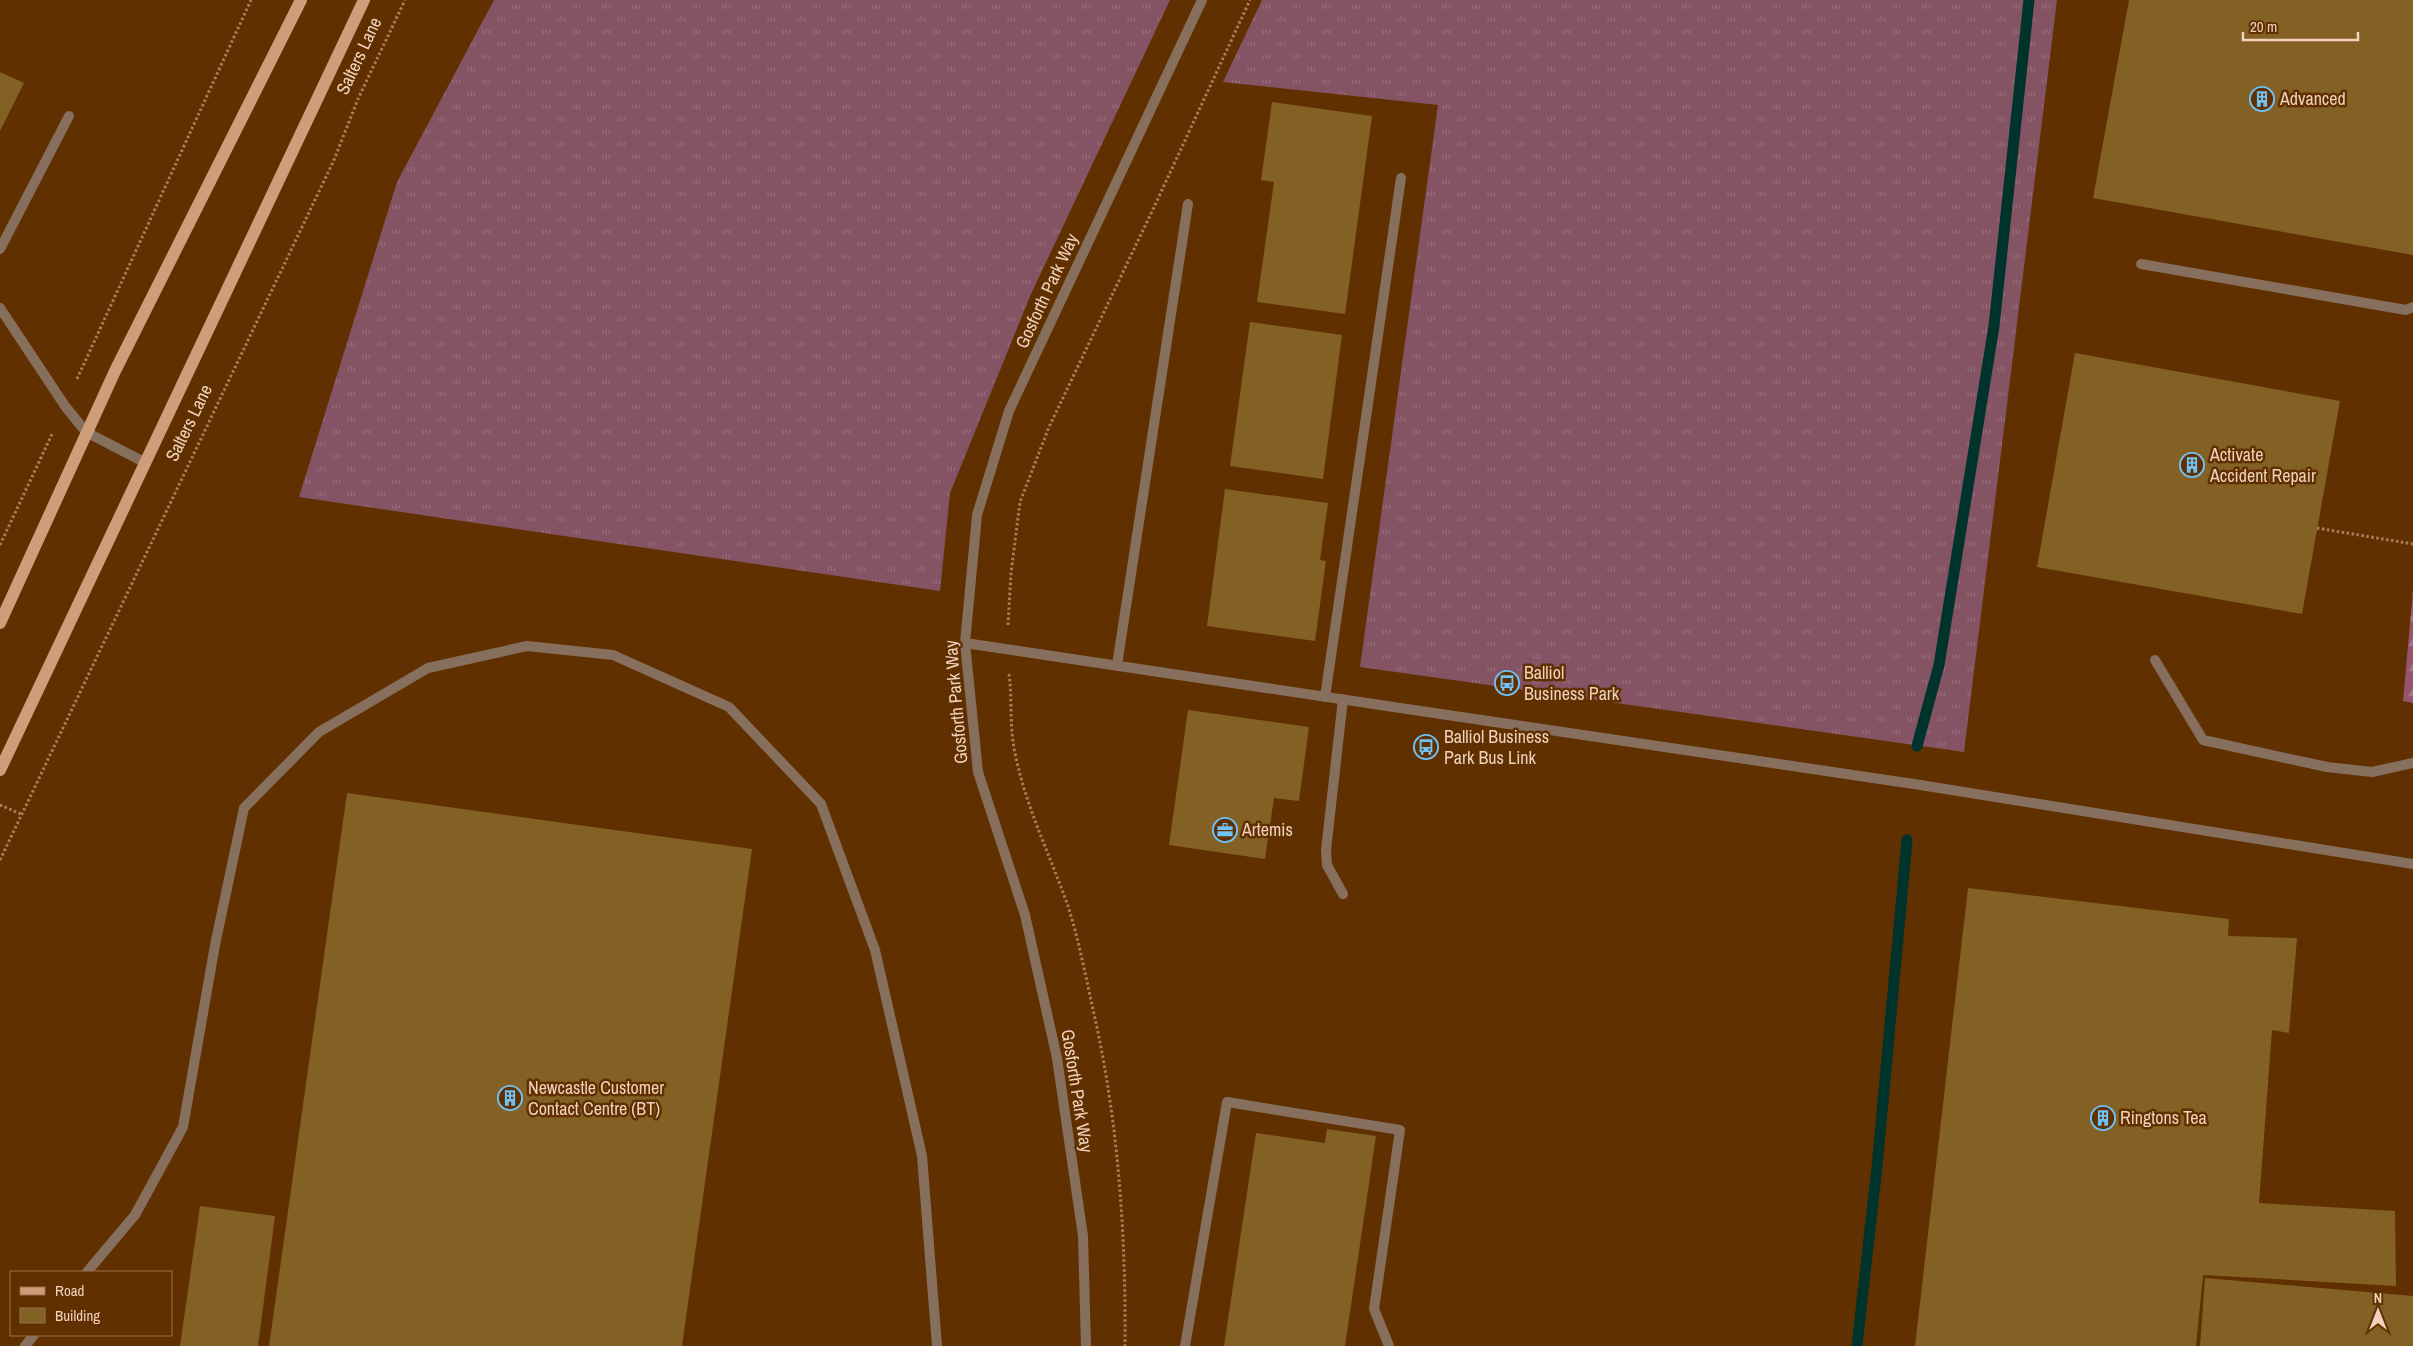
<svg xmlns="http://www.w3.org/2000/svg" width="2413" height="1346" font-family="'Archivo Narrow',sans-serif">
  <defs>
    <pattern id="grass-tufts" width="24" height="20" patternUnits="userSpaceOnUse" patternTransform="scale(1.25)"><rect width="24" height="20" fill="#845465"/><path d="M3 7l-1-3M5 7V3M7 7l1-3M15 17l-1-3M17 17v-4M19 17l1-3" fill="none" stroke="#966c79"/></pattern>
    <pattern id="forest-firs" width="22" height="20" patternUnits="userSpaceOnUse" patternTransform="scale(1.25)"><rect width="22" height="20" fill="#94546b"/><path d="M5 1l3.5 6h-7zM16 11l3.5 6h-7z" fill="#a87485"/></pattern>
  </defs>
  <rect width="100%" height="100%" fill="#603000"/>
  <path fill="url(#grass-tufts)" d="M494,0H1170L1031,294L950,493L940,591L299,497L397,182Z
    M1262,0H2057L1964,752L1360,667L1438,105L1223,82Z"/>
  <path fill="url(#forest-firs)" d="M2413,590V703L2403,701Z"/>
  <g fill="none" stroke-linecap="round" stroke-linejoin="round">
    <path stroke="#00332b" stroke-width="11" d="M1917,746L1939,665L1994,326L2029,0
      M1857,1346L1877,1167L1907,840"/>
  </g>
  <path fill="#836125" d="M2129,0H2413V255L2093,198Z
    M0,72L24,83L0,131Z
    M1272,102L1372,116L1345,314L1257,302L1274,182L1261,180Z
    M1250,322L1342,335L1323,479L1230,466Z
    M2075,353L2340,401L2302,614L2037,567Z
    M1225,489L1328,503L1320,560L1326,561L1315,641L1207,626Z
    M1188,710L1309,727L1299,801L1274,798L1265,859L1169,845Z
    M347,793L752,849L682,1346H269Z
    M1968,888L2229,919L2228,936L2297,938L2289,1033L2272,1030L2259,1203L2395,1211L2396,1286L2203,1275L2196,1346H1915Z
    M1327,1129L1376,1136L1345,1346H1224L1256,1133L1325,1143Z
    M200,1206L275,1216L258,1346H180Z
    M2205,1278L2413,1296V1346H2200Z"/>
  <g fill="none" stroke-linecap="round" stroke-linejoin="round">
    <path stroke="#a67f5c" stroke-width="3" stroke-dasharray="2.5 2.5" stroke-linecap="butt" d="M77,379L251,0
      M2317,528L2413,544
      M0,545L53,432
      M1008,625L1011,573L1020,502L1049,427L1156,203L1250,0
      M1009,674C1012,696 1010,720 1013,742C1022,799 1049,852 1068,906C1078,938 1085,972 1092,1005C1118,1117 1126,1232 1125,1346
      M0,805L21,814
      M0,860L334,160L358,99L405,0"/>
    <path stroke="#876f5e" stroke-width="10" d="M0,249L69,116
      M2141,264L2406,310L2413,307
      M0,308L65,406L86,432L144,462
      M2155,660L2203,740L2327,767L2372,772L2413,763
      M1117,665L1188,204
      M1325,697L1401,178
      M1343,699L1326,850L1327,865L1343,894
      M1407,709L1914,784L2413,864
      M87,1272L135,1215L183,1127L215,945L244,808L319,732L428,668L527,646L613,655L729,707L821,804L875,950L922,1156L937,1346
      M25,1346L34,1335
      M1185,1346L1227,1102L1400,1130L1374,1309L1389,1346"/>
    <path stroke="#876f5e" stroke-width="10" d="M965,643L1407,709
      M1086,1346L1083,1236L1057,1058L1025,915L978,772L965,643L977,515L1009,411L1202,0"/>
    <path stroke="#ce9e7a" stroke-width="12" d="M0,623L115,371L301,0
      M0,770L364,0"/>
  </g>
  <defs>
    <symbol id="building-ring" viewBox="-11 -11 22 22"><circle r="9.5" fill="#603000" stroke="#70c1f4" stroke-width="1.5"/><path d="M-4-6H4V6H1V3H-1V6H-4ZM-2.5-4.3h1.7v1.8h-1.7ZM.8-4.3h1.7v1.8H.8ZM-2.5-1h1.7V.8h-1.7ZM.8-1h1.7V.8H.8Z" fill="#70c1f4"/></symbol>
    <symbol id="bus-ring" viewBox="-11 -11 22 22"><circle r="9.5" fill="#603000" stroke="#70c1f4" stroke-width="1.5"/><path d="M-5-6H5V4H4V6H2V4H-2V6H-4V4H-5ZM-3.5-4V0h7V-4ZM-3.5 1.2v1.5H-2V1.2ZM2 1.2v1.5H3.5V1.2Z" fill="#70c1f4"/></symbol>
    <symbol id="office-ring" viewBox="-11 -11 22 22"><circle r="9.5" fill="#603000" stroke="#70c1f4" stroke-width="1.5"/><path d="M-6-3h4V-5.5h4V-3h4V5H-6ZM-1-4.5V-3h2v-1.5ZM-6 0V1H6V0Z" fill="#70c1f4"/></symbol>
  </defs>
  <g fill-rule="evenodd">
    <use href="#building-ring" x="2248" y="85" width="28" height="28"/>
    <use href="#building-ring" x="2178" y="451" width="28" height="28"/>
    <use href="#bus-ring" x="1493" y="669" width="28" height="28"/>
    <use href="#bus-ring" x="1412" y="733" width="28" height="28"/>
    <use href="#office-ring" x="1211" y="816" width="28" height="28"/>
    <use href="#building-ring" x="496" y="1084" width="28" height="28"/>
    <use href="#building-ring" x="2089" y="1104" width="28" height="28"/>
  </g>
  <g text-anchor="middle" stroke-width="5" stroke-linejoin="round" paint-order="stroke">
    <g font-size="18" fill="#f0d2bd" stroke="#603000">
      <text transform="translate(359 56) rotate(-65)" y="6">Salters Lane</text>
      <text transform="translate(1047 291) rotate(-65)" y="6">Gosforth Park Way</text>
      <text transform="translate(189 423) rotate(-64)" y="6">Salters Lane</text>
      <text transform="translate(956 702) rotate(-95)" y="6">Gosforth Park Way</text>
      <text transform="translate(1077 1091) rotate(81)" y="6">Gosforth Park Way</text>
    </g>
    <g font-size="18" fill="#f0d2bd" stroke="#603000" text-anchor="start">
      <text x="2280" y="105">Advanced</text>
      <text x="2210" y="461">Activate<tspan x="2210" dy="21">Accident Repair</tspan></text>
      <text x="1524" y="679">Balliol<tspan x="1524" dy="21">Business Park</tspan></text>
      <text x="1444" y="743">Balliol Business<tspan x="1444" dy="21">Park Bus Link</tspan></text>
      <text x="1242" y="836">Artemis</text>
      <text x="528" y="1094">Newcastle Customer<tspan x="528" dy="21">Contact Centre (BT)</tspan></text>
      <text x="2120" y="1124">Ringtons Tea</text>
    </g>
  </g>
  <rect x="10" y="1271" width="162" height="65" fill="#603000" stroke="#9a714c"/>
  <rect x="20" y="1287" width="25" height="8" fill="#ce9e7a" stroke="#9a714c"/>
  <text x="55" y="1296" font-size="15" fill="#f0d2bd">Road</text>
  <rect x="20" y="1308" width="25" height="15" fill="#836125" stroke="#9a714c"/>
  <text x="55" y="1321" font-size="15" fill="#f0d2bd">Building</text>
  <g transform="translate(2378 1311)" stroke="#603000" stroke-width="4" paint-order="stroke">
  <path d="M0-4L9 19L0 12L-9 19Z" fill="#f0d2bd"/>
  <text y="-8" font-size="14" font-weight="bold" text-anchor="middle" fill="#f0d2bd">N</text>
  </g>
  <path d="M2243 32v8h115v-8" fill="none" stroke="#f0d2bd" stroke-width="2.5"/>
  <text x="2250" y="32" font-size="15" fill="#f0d2bd" stroke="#603000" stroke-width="4" paint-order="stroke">20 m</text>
</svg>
